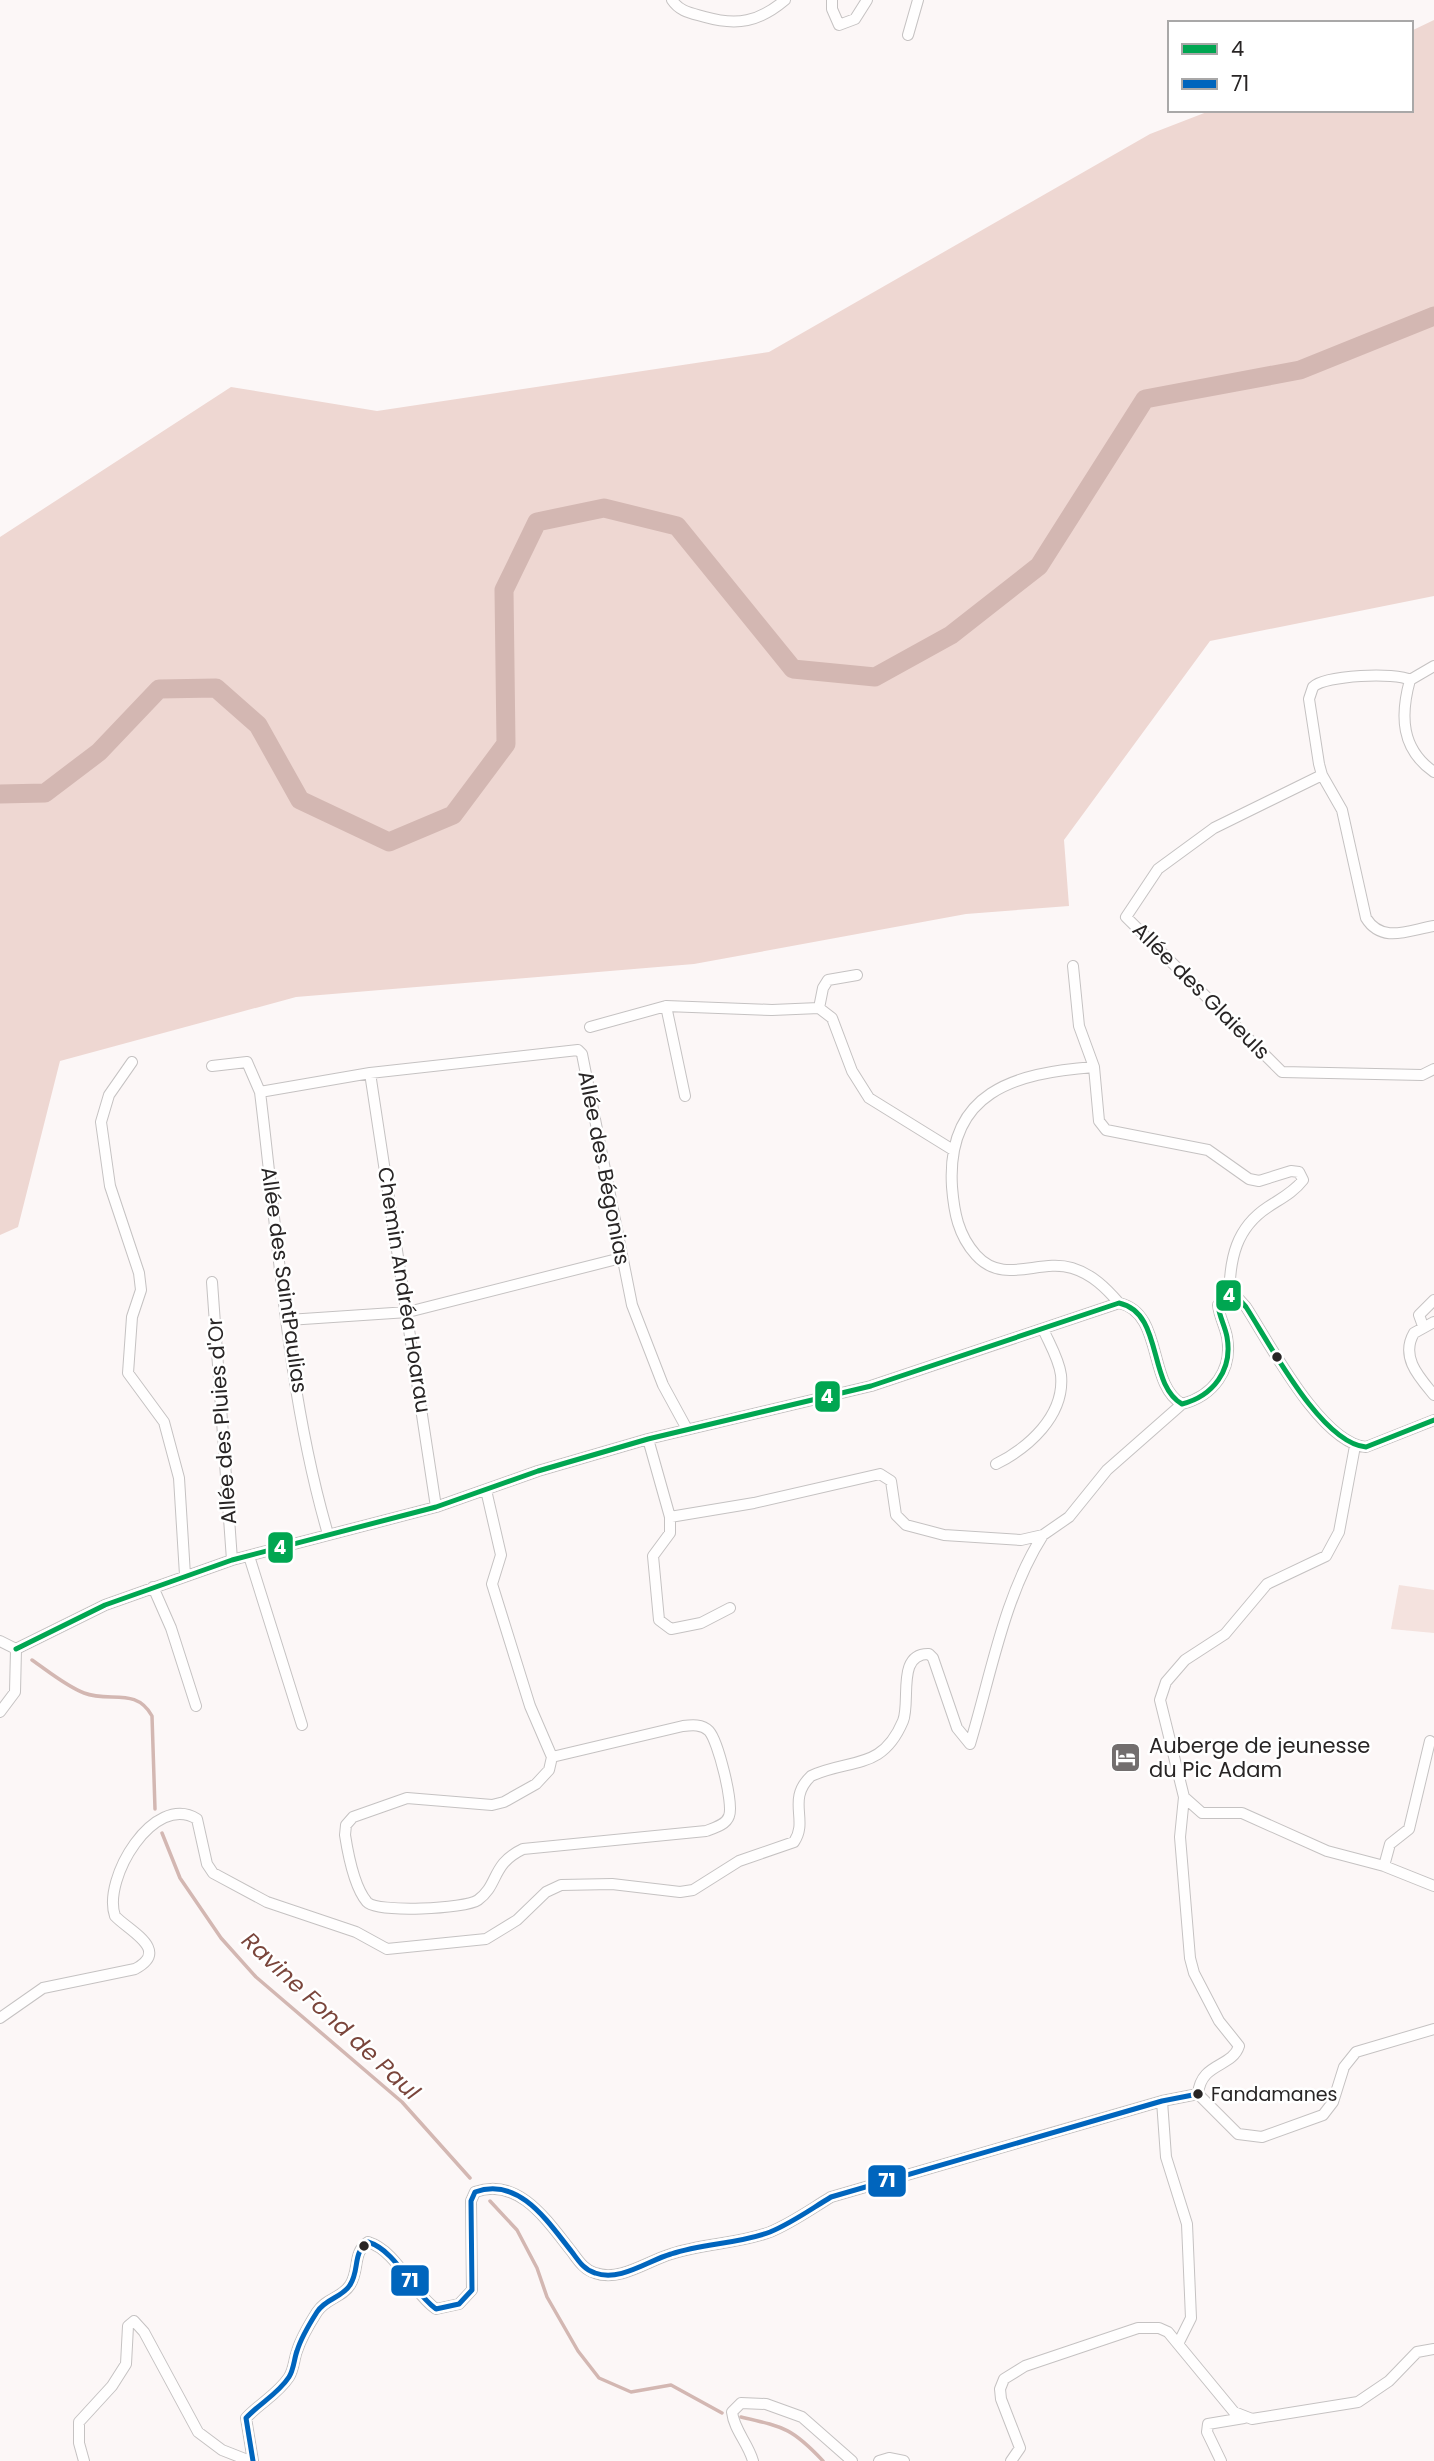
<svg xmlns="http://www.w3.org/2000/svg" width="1434" height="2461" font-family="Poppins,sans-serif">
  <rect width="100%" height="100%" fill="#fcf7f7"/>
  <path fill="#f4e2de" d="M1399,1585L1434,1590V1633L1391,1629Z"/>
  <path fill="#eed7d2" d="M1434,20V596L1210,641L1064,840L1069,906L966,914L694,964L296,997L60,1061L18,1227L0,1235V537L231,387L377,411L769,352L1150,134L1212,110H1411V31Z"/>
  <g fill="none" stroke-linecap="round" stroke-linejoin="round">
    <path stroke="#d3b7b2" stroke-width="3.5" d="M32,1660C48,1671 66,1686 84,1693C110,1703 136,1687 152,1716L155,1809
      M162,1833L180,1878L221,1938L256,1977L402,2102L470,2178
      M490,2201L517,2230L537,2268L547,2297L578,2351L599,2378L631,2392L671,2385L722,2413
      M741,2417C784,2427 792,2428 823,2461"/>
    <path stroke="#d3b7b2" stroke-width="19" d="M0,794L45,793L99,752L159,689L216,688L258,725L300,800L389,842L453,815L506,744L504,590L537,522L604,508L677,526L793,669L875,677L951,635L1039,566L1145,399L1300,370L1434,316"/>
    <defs>
      <path id="street" d="M672,0C680,12 691,13 705,17C737,26 759,22 785,0
        M832,0V9L839,25L855,19L867,0
        M908,35L918,0
        M1434,666L1410,680C1400,716 1401,749 1434,772
        M1410,680C1396,672 1325,675 1313,687L1309,699L1319,764L1322,775L1342,810L1366,918C1382,944 1409,930 1434,926
        M1322,775L1214,828L1158,869L1126,917L1282,1072L1422,1075L1434,1069
        M1073,966L1079,1026L1094,1067L1099,1121L1106,1130L1208,1150L1249,1179L1259,1181L1291,1171L1299,1172L1303,1180C1294,1192 1280,1199 1268,1207C1236,1228 1230,1258 1229,1295
        M666,1006L685,1096
        M819,1008L823,988L828,980L857,975
        M590,1027L666,1006L772,1010L819,1008L832,1018L852,1071L869,1098L953,1150
        M132,1062L109,1095L101,1122L110,1186L139,1273L141,1290L132,1317L128,1373L164,1422L179,1478L185,1575
        M212,1066L247,1062L260,1092C278,1238 287,1394 328,1534
        M1094,1067C1014,1073 946,1092 952,1187C954,1212 958,1235 976,1255C1004,1286 1039,1258 1072,1268C1092,1274 1106,1288 1119,1303
        M370,1073L436,1507
        M260,1092L370,1073L578,1050L582,1054L632,1305L663,1385L687,1429
        M212,1282L232,1560
        M288,1320L408,1312L621,1258
        M1434,1322L1414,1333C1400,1357 1419,1377 1434,1395
        M1423,1326L1419,1315L1434,1300
        M648,1439L670,1517V1533L653,1556L659,1620L671,1629L701,1623L730,1608
        M996,1464C1028,1448 1065,1416 1061,1375C1059,1359 1049,1343 1043,1329
        M486,1490L501,1555L492,1584L530,1706L552,1757L549,1770L536,1784L504,1802L492,1805L407,1798L353,1817L346,1825L345,1835C348,1854 354,1887 367,1902C377,1913 465,1909 478,1900C499,1885 491,1864 523,1849L706,1831C714,1828 726,1825 729,1816C734,1804 718,1741 709,1731C702,1724 692,1725 683,1726L552,1757
        M670,1517L754,1503L880,1474L891,1481L896,1515L906,1525L944,1535L1021,1540L1043,1535L1069,1517L1107,1470L1182,1404
        M249,1556L302,1725
        M153,1587L171,1628L196,1706
        M0,1641L16,1649
        M16,1649L105,1605L232,1560L436,1507L538,1471L648,1439L871,1386L1119,1303C1164,1313 1147,1384 1182,1404C1213,1396 1233,1370 1227,1337C1225,1326 1219,1316 1218,1305L1229,1295L1238,1298L1246,1307C1270,1344 1321,1443 1366,1447L1434,1420
        M0,1712L15,1692L16,1649
        M1184,1797L1160,1700L1166,1682L1185,1660L1225,1634L1267,1584L1326,1556L1339,1532L1355,1446
        M1384,1866L1390,1844L1409,1829L1430,1741
        M0,2018L43,1988L135,1969C171,1950 129,1931 115,1916C102,1879 154,1792 197,1819L207,1864L213,1873L267,1902L356,1932L387,1949L486,1939L517,1920L546,1892L561,1885L612,1884L680,1892L693,1890L739,1861L794,1842C809,1820 786,1800 811,1776C851,1758 882,1771 903,1721C911,1701 896,1653 929,1654L933,1658L957,1728L970,1744C991,1675 1004,1596 1043,1535
        M1198,2094C1201,2062 1232,2068 1239,2046L1219,2021L1194,1973L1190,1958L1180,1837L1184,1797L1202,1813H1242L1327,1851L1384,1866L1434,1886
        M1198,2094L1238,2134L1262,2137L1323,2115L1333,2102L1344,2067L1356,2052L1434,2029
        M1162,2101L1166,2157L1187,2224L1191,2318L1179,2342
        M84,2461L79,2443V2422L112,2386L126,2364L128,2326L134,2321L144,2332L198,2432L222,2450L250,2461
        M253,2461L246,2418C260,2403 278,2394 289,2377C294,2369 294,2359 297,2351C301,2338 310,2323 317,2312C326,2298 342,2298 350,2285C360,2270 352,2253 368,2242C397,2251 411,2291 436,2309L459,2304L472,2290L471,2201L475,2192C519,2176 548,2222 572,2252C578,2260 584,2270 595,2273C620,2282 647,2261 671,2254C704,2243 738,2244 770,2232C792,2223 811,2209 831,2197L1162,2101L1198,2094
        M753,2461C748,2443 734,2430 732,2412L741,2403L766,2404L802,2417L852,2461
        M879,2461L889,2458L904,2461
        M1011,2461L1020,2448L1001,2399L1000,2389L1004,2379L1025,2366L1138,2328H1159L1168,2332L1234,2412L1252,2419L1358,2402L1389,2381L1417,2352L1434,2349
        M1221,2461L1207,2432L1208,2424L1244,2418"/>
    </defs>
    <use href="#street" stroke="#c5c2c2" stroke-width="12"/>
    <use href="#street" stroke="#fffefe" stroke-width="10"/>
    <defs>
      <path id="bus-1" d="M16,1649L105,1605L232,1560L436,1507L538,1471L648,1439L871,1386L1119,1303C1164,1313 1147,1384 1182,1404C1213,1396 1233,1370 1227,1337C1225,1326 1219,1316 1218,1305L1229,1295L1238,1298L1246,1307C1270,1344 1321,1443 1366,1447L1434,1420"/>
      <path id="bus-2" d="M253,2461L246,2418C260,2403 278,2394 289,2377C294,2369 294,2359 297,2351C301,2338 310,2323 317,2312C326,2298 342,2298 350,2285C360,2270 352,2253 368,2242C397,2251 411,2291 436,2309L459,2304L472,2290L471,2201L475,2192C519,2176 548,2222 572,2252C578,2260 584,2270 595,2273C620,2282 647,2261 671,2254C704,2243 738,2244 770,2232C792,2223 811,2209 831,2197L1162,2101L1198,2094"/>
    </defs>
    <use href="#bus-1" stroke="#fff" stroke-width="10"/>
    <use href="#bus-2" stroke="#fff" stroke-width="10"/>
    <use href="#bus-1" stroke="#00a651" stroke-width="5"/>
    <use href="#bus-2" stroke="#0065bd" stroke-width="5"/>
  </g>
  <defs>
    <symbol id="hotel-square" viewBox="-11 -11 22 22"><rect x="-9" y="-9" width="18" height="18" rx="4" fill="#726e6e" stroke="#fff"/><path d="M-6-4.5h1.5V1H6V5H4.5V3h-9V5H-6ZM-4 0a1.8 1.8 0 1 1 3.6 0ZM.5 0V-2.5h3Q6-2.5 6 0Z" fill="#fff"/></symbol>
  </defs>
  <g fill-rule="evenodd">
    <use href="#hotel-square" x="1108" y="1740" width="35" height="35"/>
  </g>
  <g fill="#282525" stroke="#fff" stroke-width="2.5">
    <circle cx="1277" cy="1357" r="6"/>
    <circle cx="1198" cy="2094" r="6"/>
    <circle cx="364" cy="2246" r="6"/>
  </g>
  <g text-anchor="middle" stroke-width="5" stroke-linejoin="round" paint-order="stroke">
    <g font-size="19" fill="#282525" stroke="#fff" text-anchor="start">
      <text x="1211" y="2101">Fandamanes</text>
    </g>
    <g font-size="21" fill="#282525" stroke="#fff">
      <text transform="translate(1201 991) rotate(45)" y="7">Allée des Glaieuls</text>
      <text transform="translate(604 1168) rotate(79)" y="7">Allée des Bégonias</text>
      <text transform="translate(284 1280) rotate(82)" y="7">Allée des SaintPaulias</text>
      <text transform="translate(404 1290) rotate(81)" y="7">Chemin Andréa Hoarau</text>
      <text transform="translate(222 1421) rotate(-94)" y="7">Allée des Pluies d'Or</text>
    </g>
    <g font-size="21" fill="#282525" stroke="#fff" text-anchor="start">
      <text x="1149" y="1753">Auberge de jeunesse<tspan x="1149" dy="24">du Pic Adam</tspan></text>
    </g>
    <g font-size="23" font-style="italic" fill="#7a453b" stroke="#fff">
      <text transform="translate(331 2016) rotate(43)" y="8">Ravine Fond de Paul</text>
    </g>
  </g>
  <g stroke="#fff" stroke-width="2.5">
    <rect x="1215" y="1279" width="27" height="33" rx="7" fill="#00a651"/>
    <rect x="814" y="1380" width="27" height="33" rx="7" fill="#00a651"/>
    <rect x="267" y="1531" width="27" height="33" rx="7" fill="#00a651"/>
    <rect x="867" y="2164" width="40" height="34" rx="7" fill="#0065bd"/>
    <rect x="390" y="2264" width="40" height="33" rx="7" fill="#0065bd"/>
  </g>
  <g font-size="19" text-anchor="middle" font-weight="bold" fill="#fff">
    <text x="1229" y="1302">4</text>
    <text x="827" y="1403">4</text>
    <text x="280" y="1554">4</text>
    <text x="887" y="2187">71</text>
    <text x="410" y="2287">71</text>
  </g>
  <rect x="1168" y="21" width="245" height="91" fill="#ffffff" stroke="#a9a8a8" stroke-width="2"/>
  <rect x="1182" y="44" width="35" height="10" fill="#00a651" stroke="#a9a8a8" stroke-width="2"/>
  <text x="1231" y="56" font-size="21" fill="#282525">4</text>
  <rect x="1182" y="79" width="35" height="10" fill="#0065bd" stroke="#a9a8a8" stroke-width="2"/>
  <text x="1231" y="91" font-size="21" fill="#282525">71</text>
</svg>
